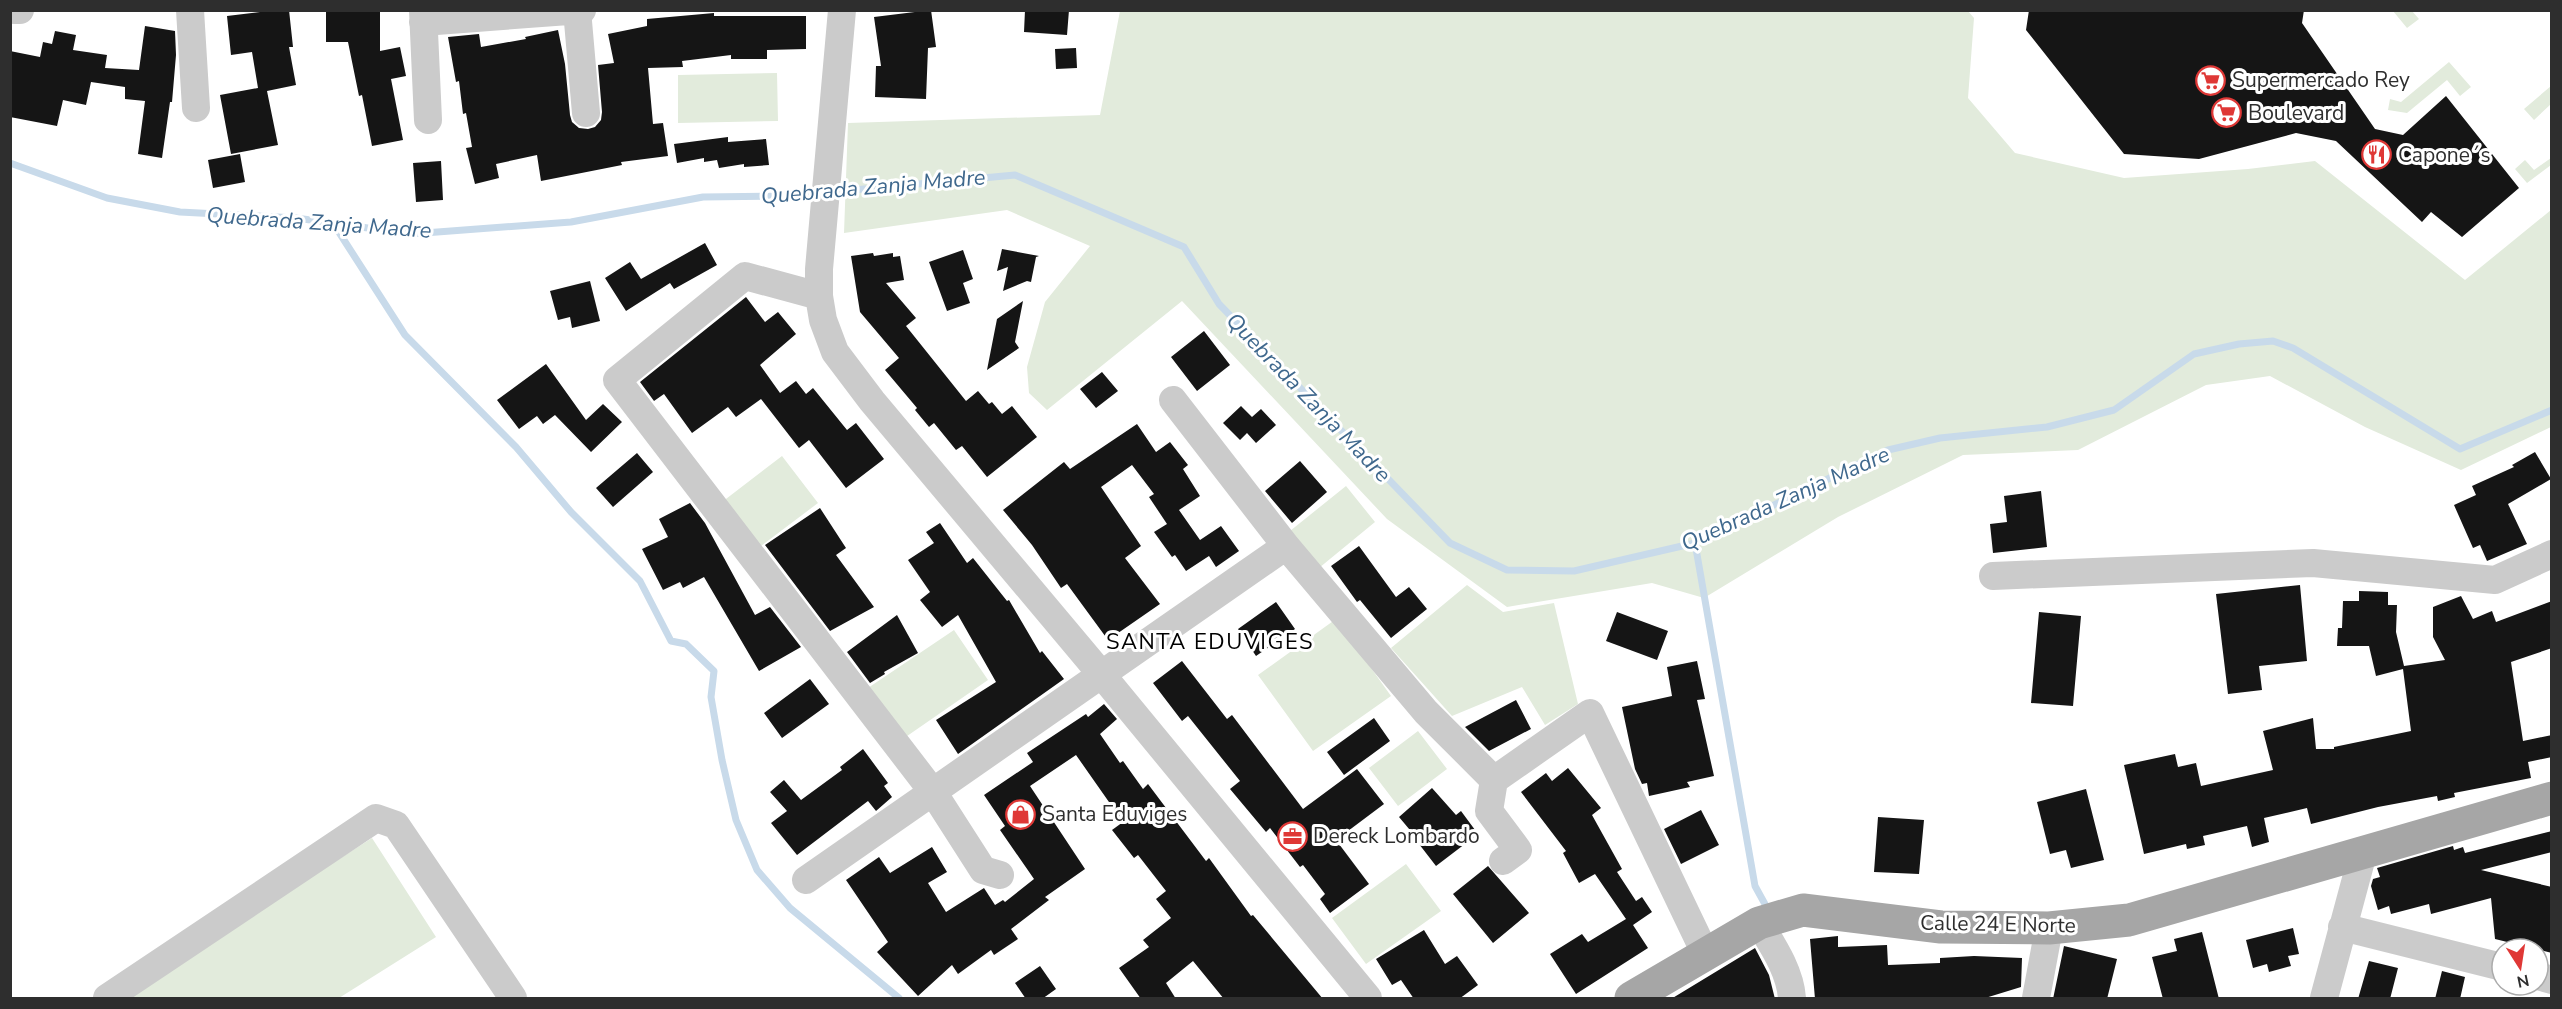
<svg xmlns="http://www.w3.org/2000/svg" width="2562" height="1009" font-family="'Nunito Sans',sans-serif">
  <rect width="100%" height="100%" fill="#fff"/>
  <path fill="#e2ebdc" d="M1120,11H1968L1974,18L1968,98L2015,153L2124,178L2248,169L2315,161L2465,280L2551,210V427L2461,470L2365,427L2270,376L2206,385L2078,450L1963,455L1838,517L1704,598L1652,583L1507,607L1387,519L1182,301L1047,410L1029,393L1027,367L1045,302L1090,246L1007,210L844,233L848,123L1100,115Z
    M2393,11H2412L2419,19L2407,28Z
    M2449,62L2471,87L2460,96L2447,80L2407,113L2388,110L2390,99L2401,102Z
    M777,73L778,121L678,123V75Z
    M2551,86V104L2534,120L2524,109Z
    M2551,158V165L2527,183L2515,169L2525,160L2534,170Z
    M782,456L818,503L757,549L722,502Z
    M1346,486L1375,522L1319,568L1290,531Z
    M1467,585L1503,612L1554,603L1578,704L1545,725L1522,687L1452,716L1391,648Z
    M1336,619L1391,696L1313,751L1258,675Z
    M954,630L988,680L897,743L862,692Z
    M1418,731L1447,769L1398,806L1369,768Z
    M372,838L436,937L339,998H121Z
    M1406,864L1441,911L1366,964L1332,918Z"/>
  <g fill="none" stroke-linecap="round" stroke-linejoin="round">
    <path stroke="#c8daea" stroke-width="7" d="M10,163L107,198L180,212L296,218L411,234L571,222L703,197L784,196L820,193
      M832,192L1015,175L1184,247L1219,304L1450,543L1507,570L1574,571L1695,543L1888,450L1940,438L2047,427L2114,410L2194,354L2239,344L2273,341L2293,348L2460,449L2552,410
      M333,223L405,335L516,447L571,512L640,581L671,641L686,644L714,671L711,697L722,760L736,820L757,870L790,908L899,998
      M1695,543L1755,886L1766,906"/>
  </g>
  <path fill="#151515" d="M276,10H289L293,47H289L296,85L267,91L278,145L231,154L220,95L258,88L252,52L231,55L227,16Z
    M326,10H380V51L400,47L406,76L391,79L403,140L372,146L362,95L359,96L348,42H326Z
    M931,10L936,47L928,48L926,99L875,97L876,66H881L874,17Z
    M1025,10H1069L1067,35L1024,32Z
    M2029,10H2304L2302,23L2375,129L2403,135L2446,96L2519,188L2462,237L2431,212L2422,222L2336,141L2296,133L2199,159L2124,154L2026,30Z
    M714,13V16H806V49L767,50V59H731V55L682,61L683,67L648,68L653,124L663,123L668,156L621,162L622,165L541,181L537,155L496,164L499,178L475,184L466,148L472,147L466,113L463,114L459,81L456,82L448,37L479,34L481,47L526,39L525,37L558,30L565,64L570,115L572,122L579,128L588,129L595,127L601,120L602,112L598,65L614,63L608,34L647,26V19Z
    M145,26L175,31L176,55L172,102H170L162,158L138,154L145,101L125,99V87L91,82L86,105L63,100L57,126L10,117V51L40,57L43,42L52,44L55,31L76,35L73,50L107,55L105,68L139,70Z
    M1076,48L1077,68L1056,69L1055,49Z
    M728,137V142L766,139L769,165L744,167V164L719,168L717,160L704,162V158L677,163L674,144Z
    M240,154L245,182L213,188L208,160Z
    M441,161L443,200L416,202L413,163Z
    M705,243L717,265L674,289L670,283L626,311L605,278L630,262L641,279Z
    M1002,249L1039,256L1036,257L1031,282L1027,281L1003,291L1008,267L997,271Z
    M963,250L973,279L963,283L970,303L947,311L929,262Z
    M873,253L874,256L893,253V257L900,256L904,280L886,283L916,318L906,326L966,401L978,391L989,404L992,402L1002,414L1012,406L1037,437L987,477L962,446L956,450L934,423L929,427L915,410L917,408L885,370L899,358L860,312L851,256Z
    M590,281L600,321L572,328L570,317L558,320L550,291Z
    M746,297L765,322L778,312L796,334L760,365L780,393L796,381L806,394L813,388L847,430L856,423L884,459L846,488L809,440L799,448L761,399L736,417L728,407L692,433L664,394L654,401L640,382Z
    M1023,301L1015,342L1019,348L987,370L997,319Z
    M1204,331L1230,365L1197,391L1171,357Z
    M546,364L586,420L603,404L622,422L591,452L555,415L543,424L537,416L519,429L497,400Z
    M1102,372L1118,391L1096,408L1080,389Z
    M1241,406L1252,417L1261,409L1276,425L1256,443L1247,433L1240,440L1223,423Z
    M1137,424L1156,452L1170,442L1188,465L1183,469L1200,496L1179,510L1200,540L1221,526L1239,551L1216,567L1209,556L1186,571L1175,555L1172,557L1154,532L1167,524L1149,497L1154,494L1132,465L1101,487L1141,546L1125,558L1160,604L1108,640L1067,584L1061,588L1032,545L1003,510L1064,462L1070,469Z
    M2535,452L2551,479L2508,504L2527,544L2487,561L2480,545L2473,548L2454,505L2476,495L2472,486L2514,467L2512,465Z
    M637,453L653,472L613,507L596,488Z
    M1300,461L1327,492L1292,523L1265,491Z
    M2041,491L2047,547L1993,553L1990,524L2007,522L2004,496Z
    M690,503L705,523L755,615L770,607L801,647L759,671L704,577L683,588L680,582L663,590L642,549L668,537L659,519Z
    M820,508L846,548L836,555L874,607L830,631L765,545Z
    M940,523L967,563L973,558L1007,601L1009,600L1040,653L1042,651L1064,679L958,754L936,720L996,682L958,615L942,627L920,600L930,592L908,560L934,543L926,532Z
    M1359,546L1396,597L1409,587L1427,609L1391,638L1360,600L1357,602L1331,566Z
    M2300,585L2307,661L2259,666L2262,690L2228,694L2216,594Z
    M2359,591L2388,592V605H2397L2396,632L2404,666L2445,660L2433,637V607L2461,596L2473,619L2492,611L2496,622L2552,601V648L2511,662L2523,741L2552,735V757L2528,762L2531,778L2454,793L2455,797L2438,801L2437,796L2378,807L2311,824L2307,808L2264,818L2269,842L2252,847L2247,826L2203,836L2205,845L2187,849L2186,844L2144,854L2124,765L2175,754L2178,767L2196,763L2201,786L2273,770L2263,731L2313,718L2316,749H2334V747L2411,731L2403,669L2376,676L2369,646H2337L2338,628H2342L2343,601H2359Z
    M1276,602L1295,629L1256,656L1238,629Z
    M1617,612L1668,631L1657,660L1606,641Z
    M2039,612L2081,616L2073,706L2031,703Z
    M897,615L918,653L884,672L885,674L870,683L847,652Z
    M1182,661L1227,719L1232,715L1303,809L1357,769L1384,804L1336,840L1369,884L1330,913L1320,899L1325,894L1303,865L1300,867L1270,828L1266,832L1230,789L1240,781L1188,716L1182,721L1153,683Z
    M1697,661L1705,699L1697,700L1714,776L1687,782L1690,787L1649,796L1647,783L1642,784L1635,769L1622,707L1672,696L1667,667Z
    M810,679L829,704L782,738L764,713Z
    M1516,700L1531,729L1489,751L1465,727Z
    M1104,704L1117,719L1100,734L1120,763L1123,761L1143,789L1148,784L1206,861L1209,858L1251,916L1253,915L1323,999H1224L1193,961L1166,983L1176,999H1141L1119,968L1149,947L1143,940L1171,918L1156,899L1166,891L1138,855L1134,858L1112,830L1123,822L1076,755L1030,786L1085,869L1045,897L1049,900L1011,929L1018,939L994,955L991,950L958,974L952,965L918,996L877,952L888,942L846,880L879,857L890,873L932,847L947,872L928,883L946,912L984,888L995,905L1003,900L1005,902L1034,879L1000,830L1005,826L984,795L1033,762L1027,753L1086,714L1088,717Z
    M1374,718L1390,741L1344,775L1327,752Z
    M863,749L888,783L884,786L892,797L876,811L868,801L797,855L771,823L787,811L770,792L784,780L801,800L842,770L840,767Z
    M1568,768L1601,808L1592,815L1622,869L1617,872L1636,901L1642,897L1652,912L1633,925L1648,948L1576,994L1550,954L1582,934L1588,942L1626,919L1595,874L1579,883L1563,853L1566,851L1521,792L1546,773L1552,781Z
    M1432,788L1456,815L1461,811L1478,834L1436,866L1419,844L1420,842L1399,817Z
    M2086,789L2104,860L2071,868L2066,850L2050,854L2037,802Z
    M1701,810L1719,845L1681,864L1664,829Z
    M1878,817L1924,820L1919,874L1874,872Z
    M2552,831V852L2481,870L2552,887V953L2495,939L2491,898L2431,914L2429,904L2391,914L2389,906L2378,910L2371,886L2373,879L2380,877L2377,868L2453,846L2454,850L2463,847L2465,853Z
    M1488,866L1529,913L1493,943L1453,894Z
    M2293,928L2299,954L2288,956L2291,966L2269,972L2267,964L2253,968L2246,940Z
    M1424,930L1445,964L1457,956L1478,985L1459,999H1414L1401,980L1392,985L1376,959Z
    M2202,932L2219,999H2163L2152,957L2177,951L2174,939Z
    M1838,936V947L1887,945L1888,965L1940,963V958L1974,956L2022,958L2021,987L1982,999H1815L1810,939Z
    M2064,946L2117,959L2107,999H2053Z
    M1755,948L1769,975L1775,999H1671Z
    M2369,961L2398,968L2390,999H2358Z
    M1040,966L1056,989L1042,999H1026L1015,983Z
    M2442,971L2465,977L2460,999H2435Z"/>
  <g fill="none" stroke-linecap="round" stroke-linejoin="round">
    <path stroke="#cbcbcb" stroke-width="28" d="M14,10H20
      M190,10L196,108
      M423,10L428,120
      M577,10L586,113
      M842,10L819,269V296L823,320L835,352L872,401L1102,675L1368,998
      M423,22L582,10
      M819,296L745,276L617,380L933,792L983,870L1000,875
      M1173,400L1286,546L1426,712L1494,780L1590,713L1705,953
      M1993,576L2313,563L2495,580L2552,554
      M1494,780L1489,811L1518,850L1503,861
      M806,880L1286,546
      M1759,923C1773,946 1790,971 1792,998
      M2342,927L2502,967
      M2538,976L2552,980
      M107,998L376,818L396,825L513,998
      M2036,998L2049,928
      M2324,998L2363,853"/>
    <path stroke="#a6a6a6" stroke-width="33" d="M1631,998L1759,923L1803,910L1941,927L2049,928L2129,920L2552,798"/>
  </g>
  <defs>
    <symbol id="supermarket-ring" viewBox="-11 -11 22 22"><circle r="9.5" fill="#fff" stroke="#df3836" stroke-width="1.5"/><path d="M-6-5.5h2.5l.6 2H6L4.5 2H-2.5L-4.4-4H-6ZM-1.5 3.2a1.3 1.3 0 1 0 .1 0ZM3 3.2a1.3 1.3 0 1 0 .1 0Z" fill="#df3836"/></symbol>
    <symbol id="restaurant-ring" viewBox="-11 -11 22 22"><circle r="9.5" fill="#fff" stroke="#df3836" stroke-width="1.5"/><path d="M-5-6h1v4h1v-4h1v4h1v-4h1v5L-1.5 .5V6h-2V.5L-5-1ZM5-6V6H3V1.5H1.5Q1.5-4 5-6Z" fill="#df3836"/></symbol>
    <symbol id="shop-ring" viewBox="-11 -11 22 22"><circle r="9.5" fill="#fff" stroke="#df3836" stroke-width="1.5"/><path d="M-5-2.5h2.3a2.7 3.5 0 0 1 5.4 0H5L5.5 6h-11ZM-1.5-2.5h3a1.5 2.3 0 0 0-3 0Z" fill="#df3836"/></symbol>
    <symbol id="office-ring" viewBox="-11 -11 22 22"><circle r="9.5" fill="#fff" stroke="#df3836" stroke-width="1.5"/><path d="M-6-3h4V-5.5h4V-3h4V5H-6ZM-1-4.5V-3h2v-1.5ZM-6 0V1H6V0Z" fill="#df3836"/></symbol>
  </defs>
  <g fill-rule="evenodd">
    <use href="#supermarket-ring" x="2194" y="64" width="33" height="33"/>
    <use href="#supermarket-ring" x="2210" y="96" width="33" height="33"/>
    <use href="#restaurant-ring" x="2360" y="138" width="33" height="33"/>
    <use href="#shop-ring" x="1004" y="798" width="33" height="33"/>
    <use href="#office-ring" x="1276" y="820" width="33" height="33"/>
  </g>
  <g text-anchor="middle" stroke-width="6" stroke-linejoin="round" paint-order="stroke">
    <g font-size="21" fill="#2e2e2e" stroke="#fff" text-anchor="start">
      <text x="2232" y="87">Supermercado Rey</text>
      <text x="2248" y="120">Boulevard</text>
      <text x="2398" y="162">Capone´s</text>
      <text x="1042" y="821">Santa Eduviges</text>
      <text x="1313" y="843">Dereck Lombardo</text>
    </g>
    <g font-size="21" fill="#2e2e2e" stroke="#fff">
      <text transform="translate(1998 924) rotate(1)" y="7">Calle 24 E Norte</text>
    </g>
    <g font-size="22" font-style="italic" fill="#3f688d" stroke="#fff">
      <text transform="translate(873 186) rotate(-5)" y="8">Quebrada Zanja Madre</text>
      <text transform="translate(319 222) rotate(4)" y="8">Quebrada Zanja Madre</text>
      <text transform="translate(1309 397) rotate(46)" y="8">Quebrada Zanja Madre</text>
      <text transform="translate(1785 498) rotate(-24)" y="8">Quebrada Zanja Madre</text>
    </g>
    <g font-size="22" letter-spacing="1.5" fill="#000" stroke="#fff">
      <text x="1210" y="649">SANTA EDUVIGES</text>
    </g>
  </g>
  <rect width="2562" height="1009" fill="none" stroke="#2e2e2e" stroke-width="24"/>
  <g transform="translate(2520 967) rotate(168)"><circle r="28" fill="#ffffff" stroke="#ababab" stroke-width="1.5"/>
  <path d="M0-4.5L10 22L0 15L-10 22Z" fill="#df3836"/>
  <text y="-9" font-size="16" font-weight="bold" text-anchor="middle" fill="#2e2e2e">N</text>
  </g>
</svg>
